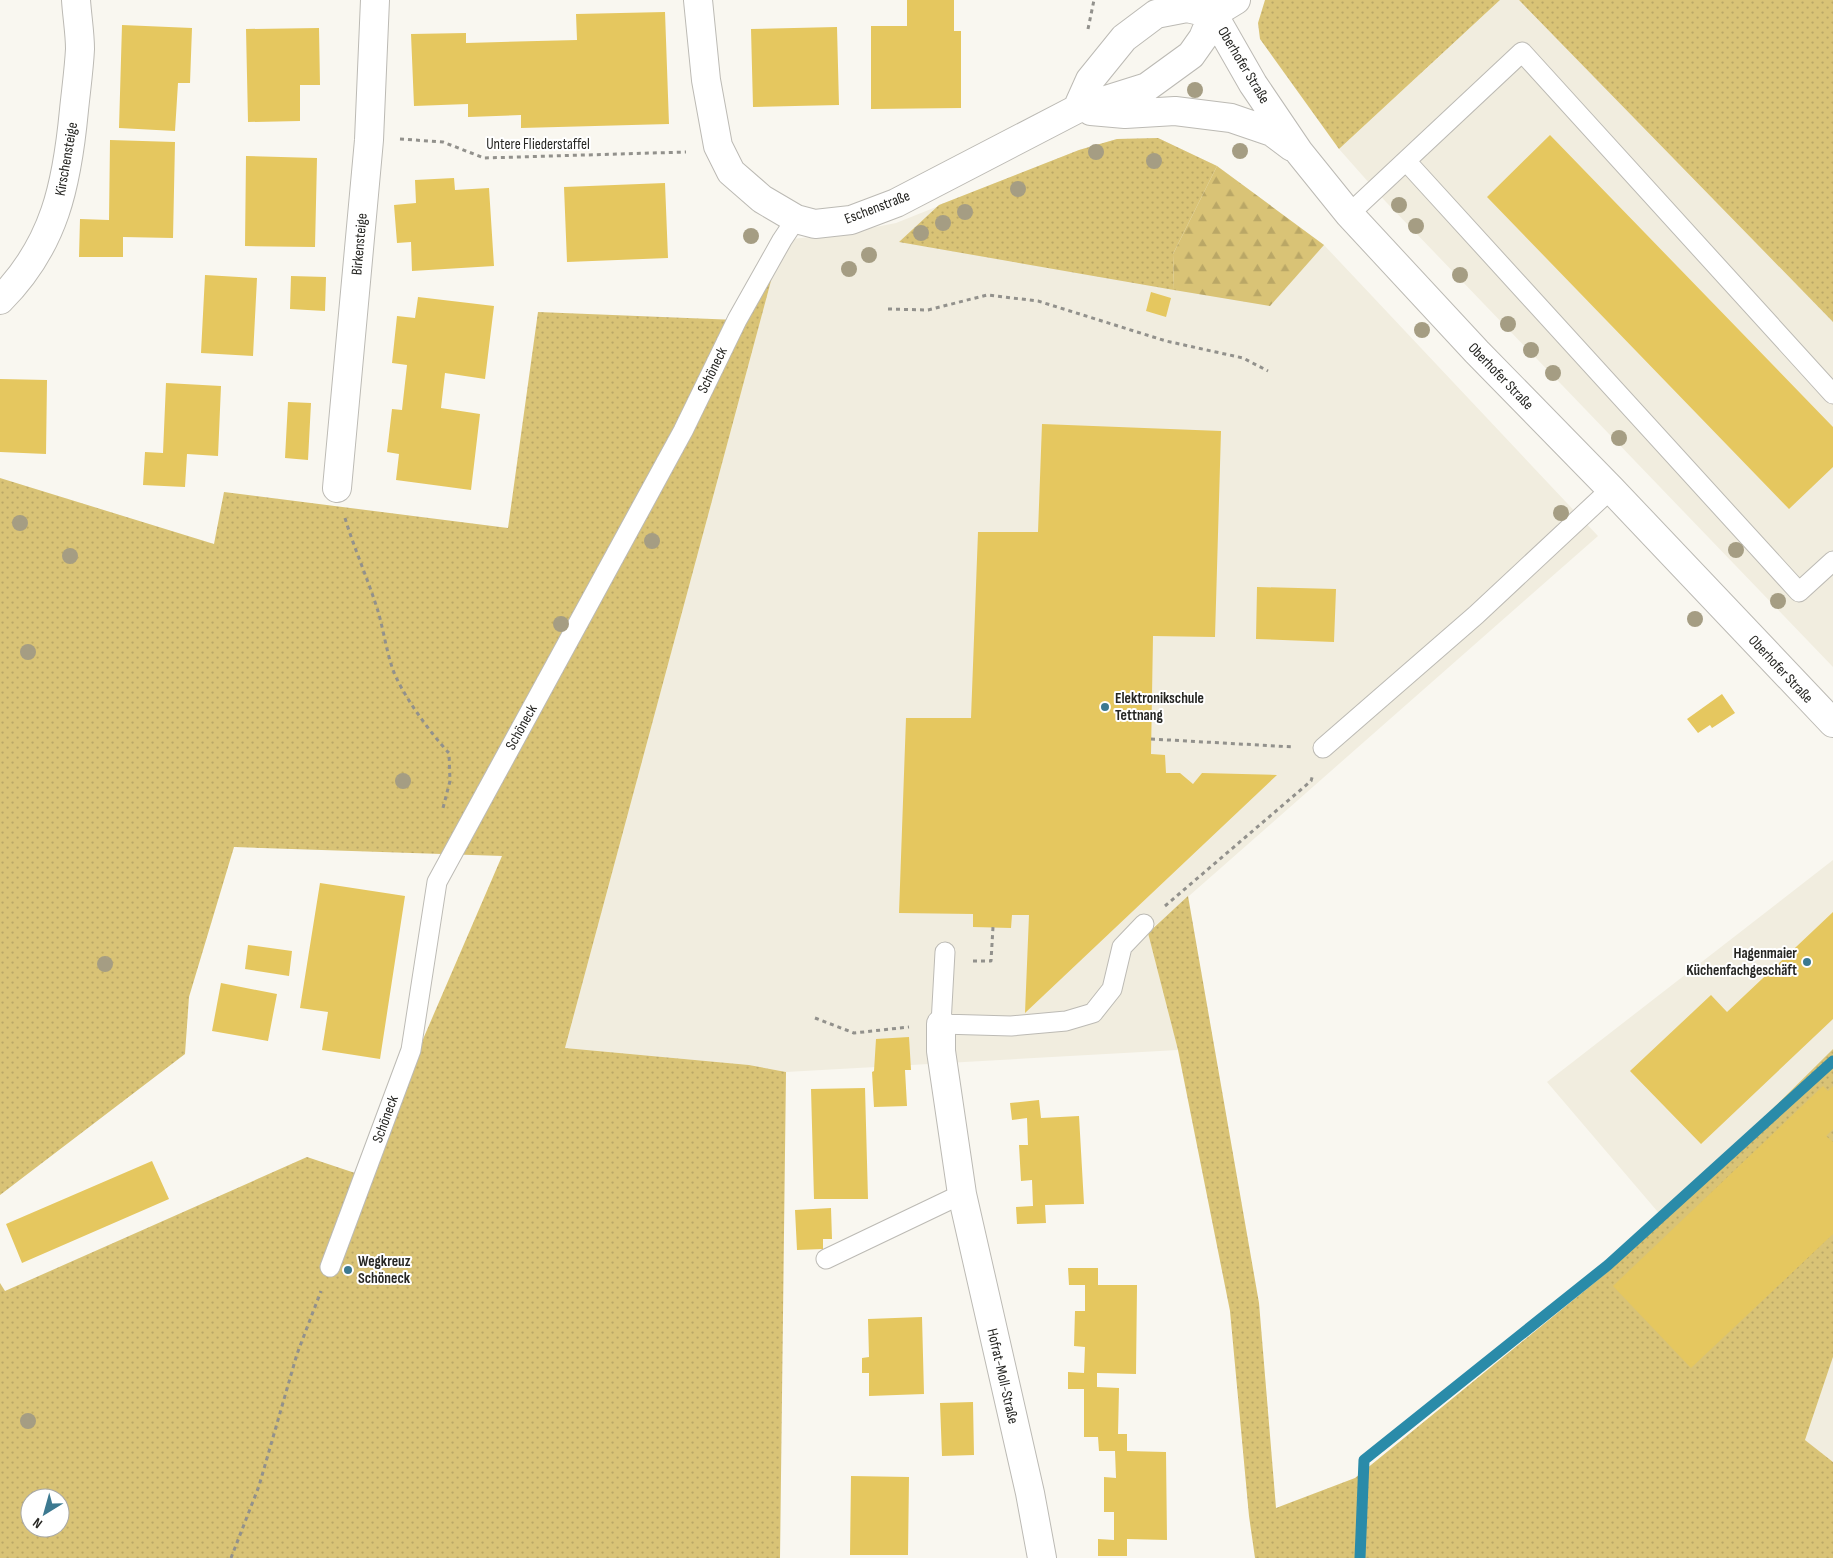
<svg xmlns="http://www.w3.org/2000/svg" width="1833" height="1558" font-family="'Sofia Sans Condensed',sans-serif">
  <defs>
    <pattern id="grass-dots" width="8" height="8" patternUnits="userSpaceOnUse" patternTransform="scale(1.25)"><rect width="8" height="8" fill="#d9c376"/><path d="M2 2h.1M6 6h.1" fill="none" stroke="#baa766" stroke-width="1.8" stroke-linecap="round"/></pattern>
    <pattern id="forest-firs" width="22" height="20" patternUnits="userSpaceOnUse" patternTransform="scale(1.25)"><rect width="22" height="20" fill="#d9c376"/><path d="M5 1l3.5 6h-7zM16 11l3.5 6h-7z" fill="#baa766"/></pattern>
  </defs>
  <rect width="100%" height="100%" fill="#f9f7f0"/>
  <path fill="#f1eddf" d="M1500,0H1519L1833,322V667L1386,202L1339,149Z
    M1158,138L1217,166L1324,245L1598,536L1148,932L1178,1050L786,1072L749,1065L565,1048L782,240L840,234L896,223L1079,150L1117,139Z
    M1833,860V1049L1663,1218L1547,1082Z
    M1833,1357V1462L1805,1440Z"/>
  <path fill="url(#grass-dots)" fill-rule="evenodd" d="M1265,0H1500L1339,149L1260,39L1258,23Z
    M1519,0H1833V322Z
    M1158,138L1217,166L1173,254L1174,290L899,242L939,205L1079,150L1117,139Z
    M782,240L565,1048L749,1065L786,1072L780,1558H0V1283L5,1291L307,1157L364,1176L502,856L234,847L189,997L185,1054L0,1195V478L214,544L224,492L508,528L538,312L737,320ZM30,1498H60V1528H30Z
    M1188,896L1259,1303L1276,1508L1355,1478L1610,1270L1833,1049V1357L1805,1440L1833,1462V1558H1255L1249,1516L1230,1311L1178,1050L1148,933Z"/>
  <path fill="url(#forest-firs)" d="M1217,166L1324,245L1270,306L1174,290L1173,254Z"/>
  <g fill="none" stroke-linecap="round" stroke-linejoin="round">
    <path stroke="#2a8ba9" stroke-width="11" d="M1360,1558L1364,1460L1608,1265L1833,1061"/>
  </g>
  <path fill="#e5c75f" d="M907,0H954V31H961V108L871,109V26H907Z
    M665,12L669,124L521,128V115L468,117V104L414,106L411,34L466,33V43L577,40L576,14Z
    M122,25L192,28L190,83H178L175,131L119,128Z
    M837,27L839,105L753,107L751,29Z
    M319,28L320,85H300V121L248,122L246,29Z
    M1550,135L1833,427V467L1789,509L1487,197Z
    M110,140L175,142L173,238L123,237V257H79L80,219L109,220Z
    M246,156L317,158L315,247L245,246Z
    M454,178L455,190L489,188L494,266L412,271L411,242L397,243L394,205L416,203L415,180Z
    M665,183L668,258L567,262L564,187Z
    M205,275L257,278L253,356L201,353Z
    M291,276L326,277L325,311L290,309Z
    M1151,292L1171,298L1166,317L1146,311Z
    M418,297L494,306L485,379L445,373L441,408L480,414L471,490L396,480L399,454L387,452L392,409L402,410L407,365L392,363L397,316L415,318Z
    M0,379L47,380L46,454L0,452Z
    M166,383L221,386L218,456L187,454L185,487L143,485L145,452L163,453Z
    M288,402L311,403L308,460L285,458Z
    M1042,424L1221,431L1215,637L1153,636L1151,754L1165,755L1166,773H1180L1193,784L1202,773L1277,775L1025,1013L1029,915H1012L1011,928L973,927V914L899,913L906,718H971L978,532H1038Z
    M1257,587L1336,589L1334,642L1256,639Z
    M1722,694L1735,713L1712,728L1710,725L1698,733L1687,719Z
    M320,883L405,896L380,1059L322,1050L328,1012L300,1008Z
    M1833,912V1019L1701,1144L1630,1071L1711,995L1727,1012Z
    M248,945L292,951L289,976L245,969Z
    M221,983L277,994L268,1041L212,1031Z
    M909,1037L911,1070H905L907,1106L874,1107L872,1072L874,1071L876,1039Z
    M1823,1086L1828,1091L1833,1086V1129L1826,1136L1833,1142V1234L1691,1368L1613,1286Z
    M865,1088L868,1199H814L811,1089Z
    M1039,1100L1041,1118L1079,1116L1084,1204L1045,1205L1046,1223L1017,1224L1016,1207L1033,1206L1032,1180L1021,1181L1019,1145H1028L1027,1118L1012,1120L1010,1103Z
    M152,1161L169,1199L22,1263L6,1224Z
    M831,1208L832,1239H823V1249L797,1250L795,1210Z
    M1068,1268H1098V1285H1137L1136,1374L1097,1373V1387L1119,1388L1118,1434H1127V1451L1166,1452L1167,1540L1127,1539V1556H1098V1539L1114,1540V1512H1104V1477L1116,1478L1115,1451H1099L1098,1437H1084V1389H1068V1372L1084,1373L1085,1347L1074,1346L1075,1311H1085V1285H1069Z
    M922,1317L924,1394L869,1396V1373H862V1358L869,1357L868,1319Z
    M973,1402L974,1455L942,1456L940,1403Z
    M851,1476L909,1477L908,1555H850Z"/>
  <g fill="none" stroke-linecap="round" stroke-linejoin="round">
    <defs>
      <path id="lane" d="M1406,161L1799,592L1833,561
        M1349,214L1522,52L1833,394
        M1323,748L1476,615L1611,489
        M945,952L941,1024L1011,1026L1066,1021L1093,1013L1112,989L1122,947L1144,924
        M826,1259L962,1194
        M330,1267L411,1050L437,882L683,431L737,320L782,240L796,219"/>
      <path id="street" d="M698,0L706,80L718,146L731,172L762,199L796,219L815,224L851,220L896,203L1077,109L1147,87L1191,55L1203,38L1213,14
        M1205,0L1253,84L1299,152L1349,214L1477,352L1611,489L1833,723
        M1213,14L1236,0
        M1077,109L1090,80L1124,38L1156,14L1187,8L1213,14
        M1091,111L1125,114L1175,111L1231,118L1272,132L1292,147
        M0,300C55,245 67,184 74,110C76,90 79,69 80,49C80,33 77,16 76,0
        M337,488L369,140L375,0
        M941,1024V1051L962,1194L1030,1493L1042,1558"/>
    </defs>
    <use href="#lane" stroke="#bcbab4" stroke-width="21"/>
    <use href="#street" stroke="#bcbab4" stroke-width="30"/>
    <path stroke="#92918c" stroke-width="3" stroke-dasharray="4 4" stroke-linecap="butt" d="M1088,29L1094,0
      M400,139L443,142L484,158L686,152
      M888,309L928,310L987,295L1038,301L1166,341L1243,358L1268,371
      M345,518C354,548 367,577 377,608C383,627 386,649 392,667C400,692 431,734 449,753L450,781L443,808
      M1151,739L1294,747
      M1165,906L1311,781L1313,774
      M973,961H991L993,927
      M815,1018L854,1033L909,1027
      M231,1558L259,1486L297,1354L321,1291"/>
    <use href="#lane" stroke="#fff" stroke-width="19"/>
    <use href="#street" stroke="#fff" stroke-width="28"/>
  </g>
  <g fill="#a59d83">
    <circle cx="1195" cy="90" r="8"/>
    <circle cx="1240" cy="151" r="8"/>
    <circle cx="1096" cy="152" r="8"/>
    <circle cx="1154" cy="161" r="8"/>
    <circle cx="1018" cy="189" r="8"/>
    <circle cx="1399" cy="205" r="8"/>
    <circle cx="965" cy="212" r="8"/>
    <circle cx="943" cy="223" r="8"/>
    <circle cx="1416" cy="226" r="8"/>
    <circle cx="921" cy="233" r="8"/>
    <circle cx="751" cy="236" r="8"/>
    <circle cx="869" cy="255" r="8"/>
    <circle cx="849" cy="269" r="8"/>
    <circle cx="1460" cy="275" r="8"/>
    <circle cx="1508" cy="324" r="8"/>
    <circle cx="1422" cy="330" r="8"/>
    <circle cx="1531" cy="350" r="8"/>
    <circle cx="1553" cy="373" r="8"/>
    <circle cx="1619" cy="438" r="8"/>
    <circle cx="1561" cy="513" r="8"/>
    <circle cx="20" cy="523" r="8"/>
    <circle cx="652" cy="541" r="8"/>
    <circle cx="1736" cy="550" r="8"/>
    <circle cx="70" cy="556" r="8"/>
    <circle cx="1778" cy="601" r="8"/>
    <circle cx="1695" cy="619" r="8"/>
    <circle cx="561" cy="624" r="8"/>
    <circle cx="28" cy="652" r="8"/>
    <circle cx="403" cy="781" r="8"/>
    <circle cx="105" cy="964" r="8"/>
    <circle cx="28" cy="1421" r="8"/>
  </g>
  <g fill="#3c7990" stroke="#fff" stroke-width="2">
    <circle cx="1105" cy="707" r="5"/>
    <circle cx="1807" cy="962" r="5"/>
    <circle cx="348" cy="1270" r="5"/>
  </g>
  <g text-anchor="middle" stroke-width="4" stroke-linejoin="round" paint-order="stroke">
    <g font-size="15" fill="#262623" stroke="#fff">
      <text transform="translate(1244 65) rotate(59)" y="5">Oberhofer Straße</text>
      <text x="538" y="149">Untere Fliederstaffel</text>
      <text transform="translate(66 159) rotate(-80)" y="5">Kirschensteige</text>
      <text transform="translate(877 207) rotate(-21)" y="5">Eschenstraße</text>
      <text transform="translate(359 244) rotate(-85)" y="5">Birkensteige</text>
      <text transform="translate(712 370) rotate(-64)" y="5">Schöneck</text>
      <text transform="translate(1501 376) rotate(46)" y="5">Oberhofer Straße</text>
      <text transform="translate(1781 669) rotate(47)" y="5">Oberhofer Straße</text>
      <text transform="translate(521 727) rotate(-61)" y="5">Schöneck</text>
      <text transform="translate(385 1119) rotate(-70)" y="5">Schöneck</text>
      <text transform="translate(1003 1376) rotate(77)" y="5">Hofrat-Moll-Straße</text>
    </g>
    <g font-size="15" font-weight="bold" fill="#262623" stroke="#fff" text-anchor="start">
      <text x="1115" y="703">Elektronikschule<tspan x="1115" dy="17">Tettnang</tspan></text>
      <text x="1797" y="958" text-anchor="end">Hagenmaier<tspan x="1797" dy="17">Küchenfachgeschäft</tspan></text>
      <text x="358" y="1266">Wegkreuz<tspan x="358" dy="17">Schöneck</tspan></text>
    </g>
  </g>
  <g transform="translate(45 1513) rotate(217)"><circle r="24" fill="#ffffff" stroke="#a8a8a7"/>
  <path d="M0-4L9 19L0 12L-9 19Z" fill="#3c7990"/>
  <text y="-8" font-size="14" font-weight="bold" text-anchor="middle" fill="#262623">N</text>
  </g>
</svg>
